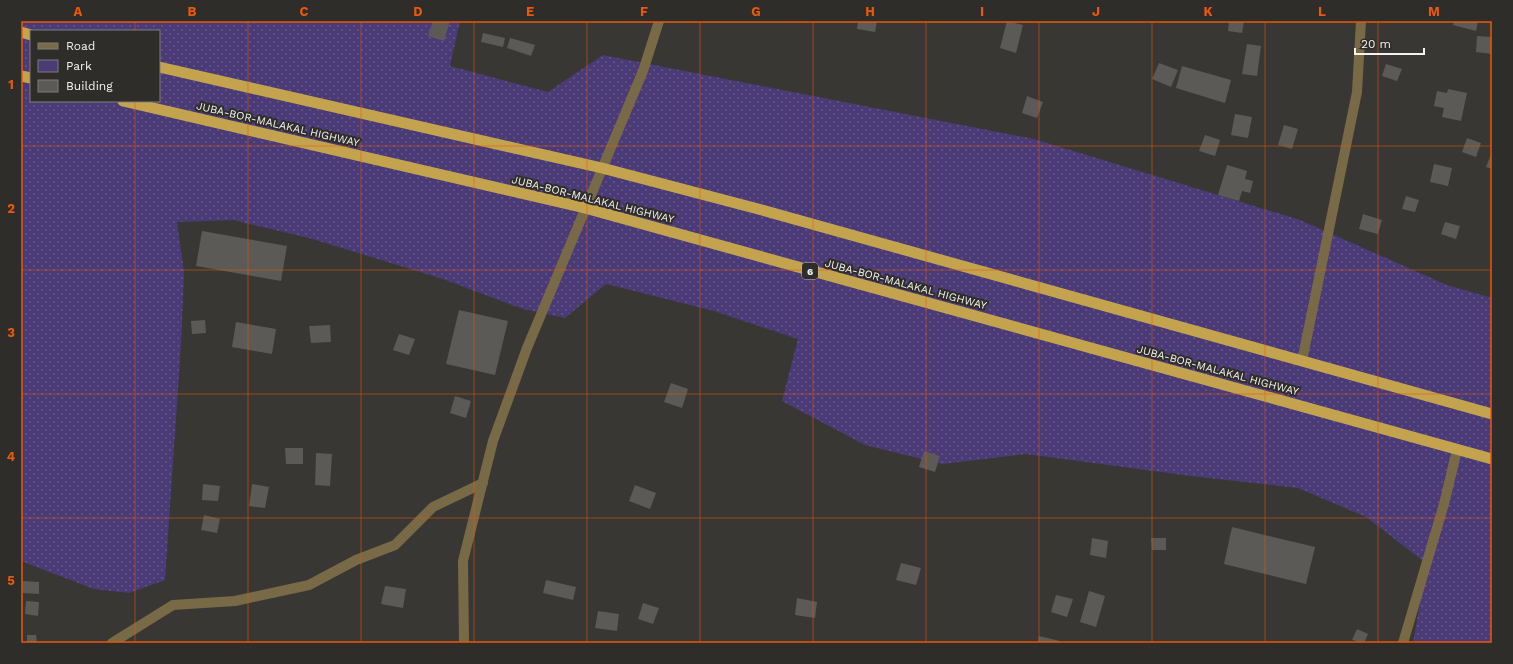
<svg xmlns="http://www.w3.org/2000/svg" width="1513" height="664" font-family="'Work Sans',sans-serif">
  <defs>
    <pattern id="green-dots" width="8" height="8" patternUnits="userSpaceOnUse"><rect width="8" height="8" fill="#4a3b76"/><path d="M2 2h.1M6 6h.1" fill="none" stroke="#65588a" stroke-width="1.8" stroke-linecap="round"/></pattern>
  </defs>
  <rect width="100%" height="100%" fill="#393733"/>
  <path fill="url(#green-dots)" fill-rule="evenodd" d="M21,21H460L450,66L548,92L603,55L1034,139L1300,220L1447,285L1492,298V643H1413L1427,564L1366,517L1298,488L1191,476L1026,454L942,464L865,445L782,401L798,339L714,311L606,284L565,318L523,309L443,279L309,238L233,220L177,222L184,272L181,345L165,580L129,593L94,589L21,561ZM31,31H159V101H31Z"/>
  <path fill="#5c5a56" d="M433,21H450L444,41L428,36Z
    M858,21H877L875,32L857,29Z
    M1007,21L1023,25L1016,53L1000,48Z
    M1229,21H1244L1242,33L1228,31Z
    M1454,21H1478L1476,31L1453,25Z
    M483,33L505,38L503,47L481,42Z
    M1477,36L1492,37V54L1476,52Z
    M510,38L535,45L531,56L507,48Z
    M1247,44L1261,46L1257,76L1242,74Z
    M1159,63L1178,70L1171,87L1152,79Z
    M1386,64L1402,69L1397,81L1382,76Z
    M1182,66L1231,80L1225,103L1176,88Z
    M1448,89L1467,93L1461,121L1442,117L1444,108L1434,106L1437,91L1447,93Z
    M1027,96L1043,102L1037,118L1022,113Z
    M1235,114L1252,117L1248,138L1231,135Z
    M1284,125L1298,129L1292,149L1278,145Z
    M1205,135L1220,140L1215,156L1199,151Z
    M1467,138L1481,143L1476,157L1462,152Z
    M1492,152V169L1486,167Z
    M1434,164L1452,168L1448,186L1430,182Z
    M1227,165L1247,171L1245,179L1253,181L1250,193L1242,191L1239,201L1218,195Z
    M1406,196L1419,200L1415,212L1402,209Z
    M1363,214L1382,220L1378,234L1359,229Z
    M1445,222L1460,226L1456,239L1441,234Z
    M202,231L287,246L281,281L196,266Z
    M459,310L508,321L495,375L446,364Z
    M205,320L206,333L192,334L191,321Z
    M236,322L276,329L272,354L232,347Z
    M330,325L331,342L311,343L309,326Z
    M399,334L415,339L409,355L393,350Z
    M671,383L688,389L682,408L664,402Z
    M455,396L471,401L466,418L450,413Z
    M285,448H303V464H286Z
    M924,451L940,456L935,472L919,467Z
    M316,453L332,454L330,486L315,485Z
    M203,484L220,486L218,501L202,500Z
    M252,484L269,487L265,508L249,506Z
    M635,485L656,493L650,509L629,501Z
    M204,515L220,519L217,533L201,530Z
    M1232,527L1315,547L1306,584L1224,564Z
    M1092,538L1108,541L1106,558L1090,555Z
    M1151,538H1166V550H1152Z
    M901,563L921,568L916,585L896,580Z
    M546,580L576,587L573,600L543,593Z
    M23,581L39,582V594L23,593Z
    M385,586L406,589L403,608L381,604Z
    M1089,591L1105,596L1096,627L1080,622Z
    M1056,595L1073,599L1067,617L1051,612Z
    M797,598L817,602L815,618L795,615Z
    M26,601L39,602L38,616L25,614Z
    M643,603L659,608L653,624L638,619Z
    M598,611L619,614L617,631L595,628Z
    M1357,629L1368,634L1364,643L1352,640Z
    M27,635H36L37,643H27Z
    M1039,636L1060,641L1059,643H1038Z"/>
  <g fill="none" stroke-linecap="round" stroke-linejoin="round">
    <path stroke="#786a47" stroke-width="10" d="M1302,361L1357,92L1361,21
      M112,643L173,605L235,601L309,585L356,560L395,545L433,507L483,483
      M464,643L463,561L493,441L527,348L643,71L659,21
      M1403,643L1444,504L1457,450"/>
    <path stroke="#c4a34f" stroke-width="11" d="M21,32L31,35
      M159,67L602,168L762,210L1492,414
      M21,76L31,78
      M123,101L585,208L1492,459"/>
  </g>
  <path fill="none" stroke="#e8590c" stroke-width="1" stroke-opacity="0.55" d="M135,21V31M248,21V643M361,21V643M474,21V643M587,21V643M700,21V643M813,21V643M926,21V643M1039,21V643M1152,21V643M1265,21V643M1378,21V643M135,101V643M21,146H1492M21,270H1492M21,394H1492M21,518H1492"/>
  <g text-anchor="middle" stroke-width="4" stroke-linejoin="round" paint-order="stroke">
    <rect fill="#2f2d29" stroke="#bab8b5" stroke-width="1" x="802" y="263" width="16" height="16" rx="3"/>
    <g font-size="10" font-weight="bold" fill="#f5f3f1">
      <text x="810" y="275">6</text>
    </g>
    <g font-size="11" fill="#f5f3f1" stroke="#2f2d29">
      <text transform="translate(278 124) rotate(13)" y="4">JUBA-BOR-MALAKAL HIGHWAY</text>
      <text transform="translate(593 199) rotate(14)" y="4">JUBA-BOR-MALAKAL HIGHWAY</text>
      <text transform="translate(906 284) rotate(15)" y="4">JUBA-BOR-MALAKAL HIGHWAY</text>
      <text transform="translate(1218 370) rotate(15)" y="4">JUBA-BOR-MALAKAL HIGHWAY</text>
    </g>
  </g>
  <rect width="1513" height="664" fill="none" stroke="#2f2d29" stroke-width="44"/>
  <rect x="30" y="30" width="130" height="72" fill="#2f2d29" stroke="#7e7c79"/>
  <rect x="38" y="43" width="20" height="6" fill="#786a47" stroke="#7e7c79"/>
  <text x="66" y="50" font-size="12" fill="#f5f3f1">Road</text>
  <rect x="38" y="60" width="20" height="12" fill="#4a3b76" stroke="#7e7c79"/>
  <text x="66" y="70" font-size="12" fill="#f5f3f1">Park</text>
  <rect x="38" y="80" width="20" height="12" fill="#5c5a56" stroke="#7e7c79"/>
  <text x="66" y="90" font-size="12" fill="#f5f3f1">Building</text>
  <path d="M1355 48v6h69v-6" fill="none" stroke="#f5f3f1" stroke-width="2"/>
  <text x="1361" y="48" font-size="12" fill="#f5f3f1" stroke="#2f2d29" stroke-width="3" paint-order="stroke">20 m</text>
  <rect x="22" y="22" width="1469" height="620" fill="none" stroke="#e8590c" stroke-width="1.5"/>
  <g font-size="13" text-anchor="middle" font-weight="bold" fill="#e8590c">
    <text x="78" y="16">A</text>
    <text x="192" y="16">B</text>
    <text x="304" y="16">C</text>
    <text x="418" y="16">D</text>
    <text x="530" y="16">E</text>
    <text x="644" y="16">F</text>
    <text x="756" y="16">G</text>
    <text x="870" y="16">H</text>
    <text x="982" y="16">I</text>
    <text x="1096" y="16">J</text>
    <text x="1208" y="16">K</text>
    <text x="1322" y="16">L</text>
    <text x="1434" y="16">M</text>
    <text x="11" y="89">1</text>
    <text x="11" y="213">2</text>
    <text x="11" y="337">3</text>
    <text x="11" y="461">4</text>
    <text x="11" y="585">5</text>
  </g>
</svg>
